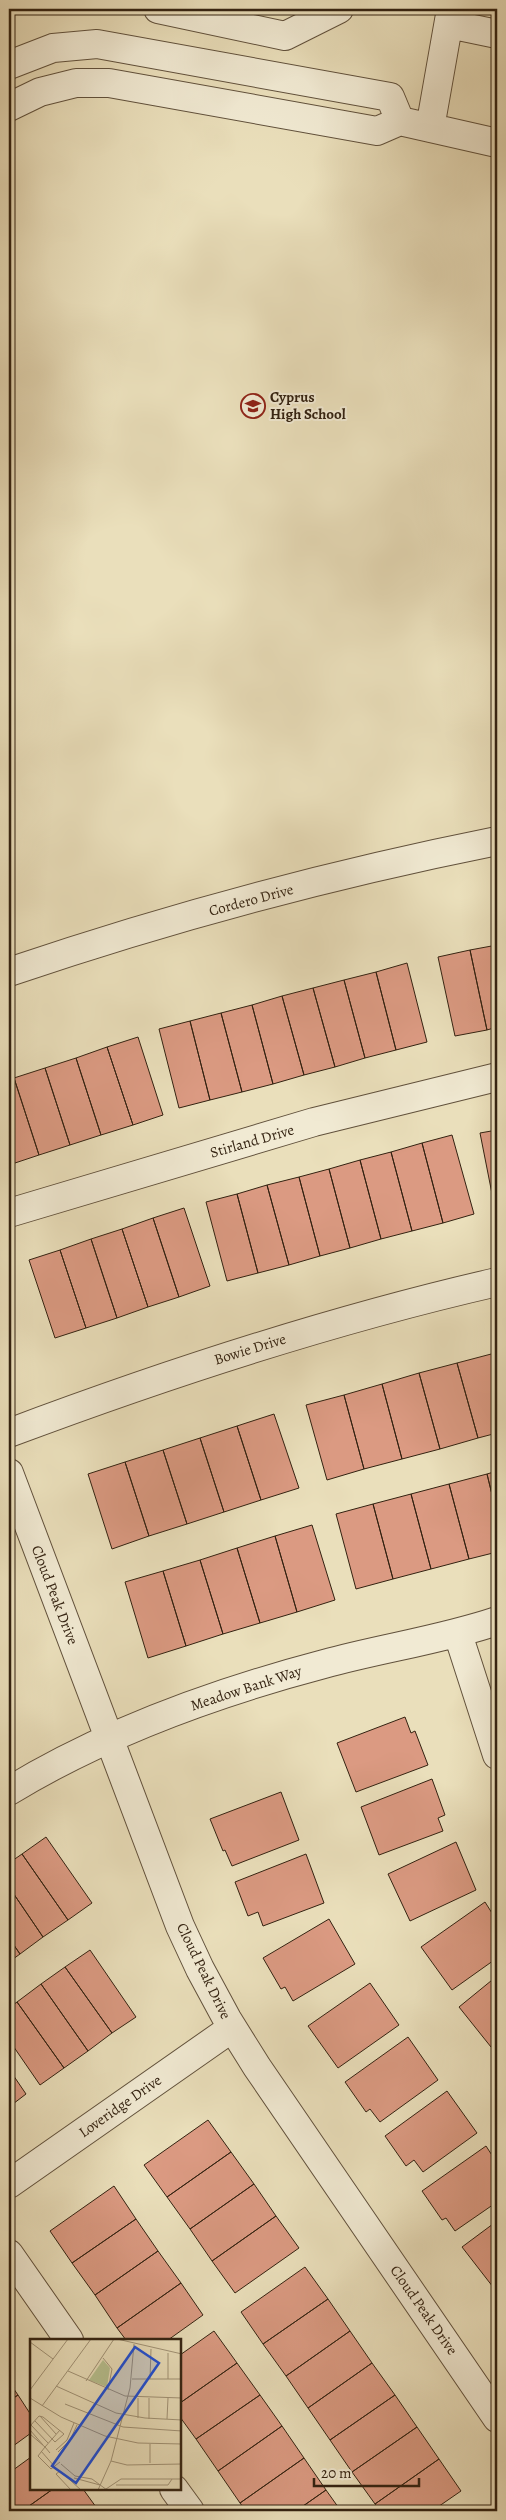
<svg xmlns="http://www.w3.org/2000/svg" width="506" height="2520" font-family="Alegreya,serif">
  <rect width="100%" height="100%" fill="#eadfbb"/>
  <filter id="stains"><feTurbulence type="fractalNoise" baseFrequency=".004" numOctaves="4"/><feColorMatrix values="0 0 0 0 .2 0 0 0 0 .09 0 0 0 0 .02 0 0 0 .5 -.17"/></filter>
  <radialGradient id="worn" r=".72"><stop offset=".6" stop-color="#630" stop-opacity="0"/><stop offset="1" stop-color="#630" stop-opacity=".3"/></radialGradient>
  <path fill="#db9a82" stroke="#321" d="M497,945V1027L487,1030L470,950Z
    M470,950L487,1030L455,1036L438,957Z
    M407,963L427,1042L396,1050L376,972Z
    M376,972L396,1050L365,1058L344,980Z
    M344,980L365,1058L335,1067L313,988Z
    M313,988L335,1067L304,1075L282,996Z
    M282,996L304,1075L273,1084L252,1005Z
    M252,1005L273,1084L242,1092L221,1013Z
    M221,1013L242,1092L210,1100L190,1021Z
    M190,1021L210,1100L179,1108L159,1029Z
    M138,1037L163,1115L133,1125L107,1047Z
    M107,1047L133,1125L101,1135L76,1058Z
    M76,1058L101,1135L70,1145L45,1068Z
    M45,1068L70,1145L39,1155L14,1078Z
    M14,1078L39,1155L9,1165V1080Z
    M497,1130V1213L496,1214L480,1133Z
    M452,1135L474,1214L443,1223L422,1143Z
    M422,1143L443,1223L412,1231L391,1152Z
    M391,1152L412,1231L381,1239L360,1160Z
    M360,1160L381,1239L350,1248L329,1169Z
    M329,1169L350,1248L320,1256L299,1177Z
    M299,1177L320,1256L289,1265L267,1185Z
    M267,1185L289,1265L258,1273L237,1194Z
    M237,1194L258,1273L227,1281L206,1202Z
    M184,1208L210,1286L179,1297L153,1218Z
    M153,1218L179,1297L148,1307L122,1229Z
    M122,1229L148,1307L117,1318L91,1239Z
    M91,1239L117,1318L86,1328L60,1250Z
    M60,1250L86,1328L55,1338L29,1260Z
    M495,1353L497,1362V1433L478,1438L457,1363Z
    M457,1363L478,1438L440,1449L419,1373Z
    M419,1373L440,1449L402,1459L382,1384Z
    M382,1384L402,1459L364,1469L344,1395Z
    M344,1395L364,1469L327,1480L306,1405Z
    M274,1414L299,1488L261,1500L237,1426Z
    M237,1426L261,1500L224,1512L200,1438Z
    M200,1438L224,1512L187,1524L163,1450Z
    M163,1450L187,1524L149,1536L125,1462Z
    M125,1462L149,1536L112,1549L88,1474Z
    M497,1471V1515L487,1474Z
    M487,1474L497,1515V1552L469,1559L449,1484Z
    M449,1484L469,1559L431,1569L411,1494Z
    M411,1494L431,1569L393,1579L373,1504Z
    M373,1504L393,1579L356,1589L336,1514Z
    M312,1525L335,1600L297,1612L275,1536Z
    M275,1536L297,1612L260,1623L237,1548Z
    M237,1548L260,1623L223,1634L200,1560Z
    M200,1560L223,1634L186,1646L163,1571Z
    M163,1571L186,1646L148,1658L125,1582Z
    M405,1717L411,1733L415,1731L428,1765L356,1792L337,1743Z
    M432,1779L445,1815L438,1818L443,1831L379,1855L361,1807Z
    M281,1792L299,1840L232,1866L225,1850L223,1851L210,1819Z
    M46,1837L92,1903L68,1920L22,1854Z
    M456,1842L476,1890L410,1921L388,1874Z
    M22,1854L68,1920L43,1937L9,1887V1863Z
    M306,1854L324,1903L263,1926L258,1912L248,1916L235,1882Z
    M9,1887L43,1937L20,1954L9,1938Z
    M485,1902L497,1921V1958L452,1990L421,1947Z
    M329,1919L355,1964L293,2001L285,1987L281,1989L263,1958Z
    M9,1938L20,1954L9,1962Z
    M90,1950L136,2017L112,2033L65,1967Z
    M65,1967L112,2033L88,2051L41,1984Z
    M497,1976V2041L491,2047L459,2007Z
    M370,1983L399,2025L338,2068L308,2026Z
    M41,1984L88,2051L64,2068L17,2002Z
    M17,2002L64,2068L40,2085L9,2040V2008Z
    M408,2037L438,2080L380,2122L370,2109L366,2112L345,2082Z
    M9,2069L26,2094L9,2107Z
    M447,2091L477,2133L423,2172L414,2160L406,2166L385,2136Z
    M208,2120L231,2152L167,2197L144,2165Z
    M486,2146L497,2163V2202L455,2231L446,2218L442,2220L422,2191Z
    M231,2152L254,2184L190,2229L167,2197Z
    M254,2184L276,2216L212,2261L190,2229Z
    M114,2186L136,2219L72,2263L50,2231Z
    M276,2216L299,2248L235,2293L212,2261Z
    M136,2219L158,2251L95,2295L72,2263Z
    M497,2221V2284L493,2287L462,2247Z
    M158,2251L181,2283L117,2328L95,2295Z
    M305,2267L328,2299L263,2344L241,2312Z
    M181,2283L203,2315L168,2340H126L117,2328Z
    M328,2299L350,2331L286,2376L263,2344Z
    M214,2331L237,2363L180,2403V2355Z
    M350,2331L372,2363L308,2408L286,2376Z
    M237,2363L260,2395L196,2439L180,2417V2403Z
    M372,2363L395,2395L330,2440L308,2408Z
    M9,2382L18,2395L9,2401Z
    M18,2395L31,2415V2433L9,2449V2401Z
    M260,2395L282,2426L218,2471L196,2439Z
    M395,2395L417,2427L352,2472L330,2440Z
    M282,2426L304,2458L240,2503L218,2471Z
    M417,2427L439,2459L375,2504L352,2472Z
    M31,2457V2489H53L22,2511H9V2473Z
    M304,2458L326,2490L296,2511H246L240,2503Z
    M439,2459L461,2491L432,2511H380L375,2504Z
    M53,2489H83L96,2507L89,2511H22Z
    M326,2490L341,2511H296Z"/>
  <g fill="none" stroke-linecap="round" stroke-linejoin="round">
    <defs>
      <path id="minor" d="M158,9L285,36L339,9
        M449,24L497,34
        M9,65L53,48L97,44L390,97L400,121
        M9,107L40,92L76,83H109L377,131L400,121L497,143
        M430,128L451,9
        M9,972C168,918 332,874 497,841
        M9,1213L314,1122L497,1077
        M9,1433C169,1373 331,1320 497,1282
        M9,1473L180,1926L200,1969L227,2019L257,2067L497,2418
        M458,1634L497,1755
        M9,1791C106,1732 214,1693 324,1664C382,1648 441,1640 497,1621
        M9,2184L232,2028
        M9,2254L69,2340
        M174,2489L190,2511"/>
    </defs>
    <use href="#minor" stroke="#61513c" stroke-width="30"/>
    <use href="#minor" stroke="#f1ead3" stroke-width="28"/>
  </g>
  <defs>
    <symbol id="school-ring" viewBox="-11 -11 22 22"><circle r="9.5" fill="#f1ead3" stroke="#8f2418" stroke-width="1.5"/><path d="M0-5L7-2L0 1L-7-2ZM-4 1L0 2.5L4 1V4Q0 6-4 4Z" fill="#8f2418"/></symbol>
  </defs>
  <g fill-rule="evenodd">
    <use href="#school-ring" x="239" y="392" width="28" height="28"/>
  </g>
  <g text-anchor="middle" stroke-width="4" stroke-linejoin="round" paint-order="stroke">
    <g font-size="15" font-weight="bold" fill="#321" stroke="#f1ead3" text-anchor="start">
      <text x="270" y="402">Cyprus<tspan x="270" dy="17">High School</tspan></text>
    </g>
    <g font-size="15" fill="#321" stroke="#f1ead3">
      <text transform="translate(251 900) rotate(-15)" y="5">Cordero Drive</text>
      <text transform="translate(252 1141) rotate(-16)" y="5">Stirland Drive</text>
      <text transform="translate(250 1349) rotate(-17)" y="5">Bowie Drive</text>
      <text transform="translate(55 1595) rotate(69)" y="5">Cloud Peak Drive</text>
      <text transform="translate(246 1688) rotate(-18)" y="5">Meadow Bank Way</text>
      <text transform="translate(204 1971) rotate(64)" y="5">Cloud Peak Drive</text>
      <text transform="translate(120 2106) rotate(-35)" y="5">Loveridge Drive</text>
      <text transform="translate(424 2310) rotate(55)" y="5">Cloud Peak Drive</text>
    </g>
  </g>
  <g transform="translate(30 2339)">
    <rect width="151" height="151" fill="#eadfbb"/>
    <path d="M73,21L80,29L77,48L59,41Z" fill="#b7c190"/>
    <path fill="none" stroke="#a19377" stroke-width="1" d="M87,0L152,15M0,3L23,20M73,19L82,30L78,51M38,32L95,57L152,59M102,40H152M120,40L121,10M138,40V14M56,42L84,0M26,47L86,74L115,79L152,81M0,51L38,0M0,59L31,78L75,97L108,104L152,105M35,65L93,88L152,92M12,67L61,0M10,77L26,95M108,79V59M119,80V59M137,80L138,59M1,86L18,104M0,87L9,77L13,78L34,95L25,103L5,82M0,91L13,106M0,95L15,108L30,91M120,105V124M26,111L37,101L44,84M11,112L25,128M28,113L40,101L47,86M20,114L15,108L8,117L21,130L30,123M81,122L97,126L152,125M31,125L45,137L62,140L77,151M44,139L70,146M86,146H138L142,140M76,150L91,140H152M41,151L26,135L30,132L51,151M68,151L81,122L100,49L104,5"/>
    <path fill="#1d4ed8" fill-opacity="0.15" stroke="#1d4ed8" stroke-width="2.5" d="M105,8L129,24L46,144L22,127Z"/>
    <rect width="151" height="151" fill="none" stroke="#321" stroke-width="2.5"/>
  </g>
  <rect width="506" height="2520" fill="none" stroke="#eadfbb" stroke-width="30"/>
  <rect x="10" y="10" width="486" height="2500" fill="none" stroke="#321" stroke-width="2.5"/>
  <rect x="15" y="15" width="476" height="2490" fill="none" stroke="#321"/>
  <path d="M314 2478v8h105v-8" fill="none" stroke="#332211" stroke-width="2.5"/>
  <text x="321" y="2478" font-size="15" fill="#332211" stroke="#f1ead3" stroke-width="4" paint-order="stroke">20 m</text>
  <rect width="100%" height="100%" filter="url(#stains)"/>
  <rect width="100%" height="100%" fill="url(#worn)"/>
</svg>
